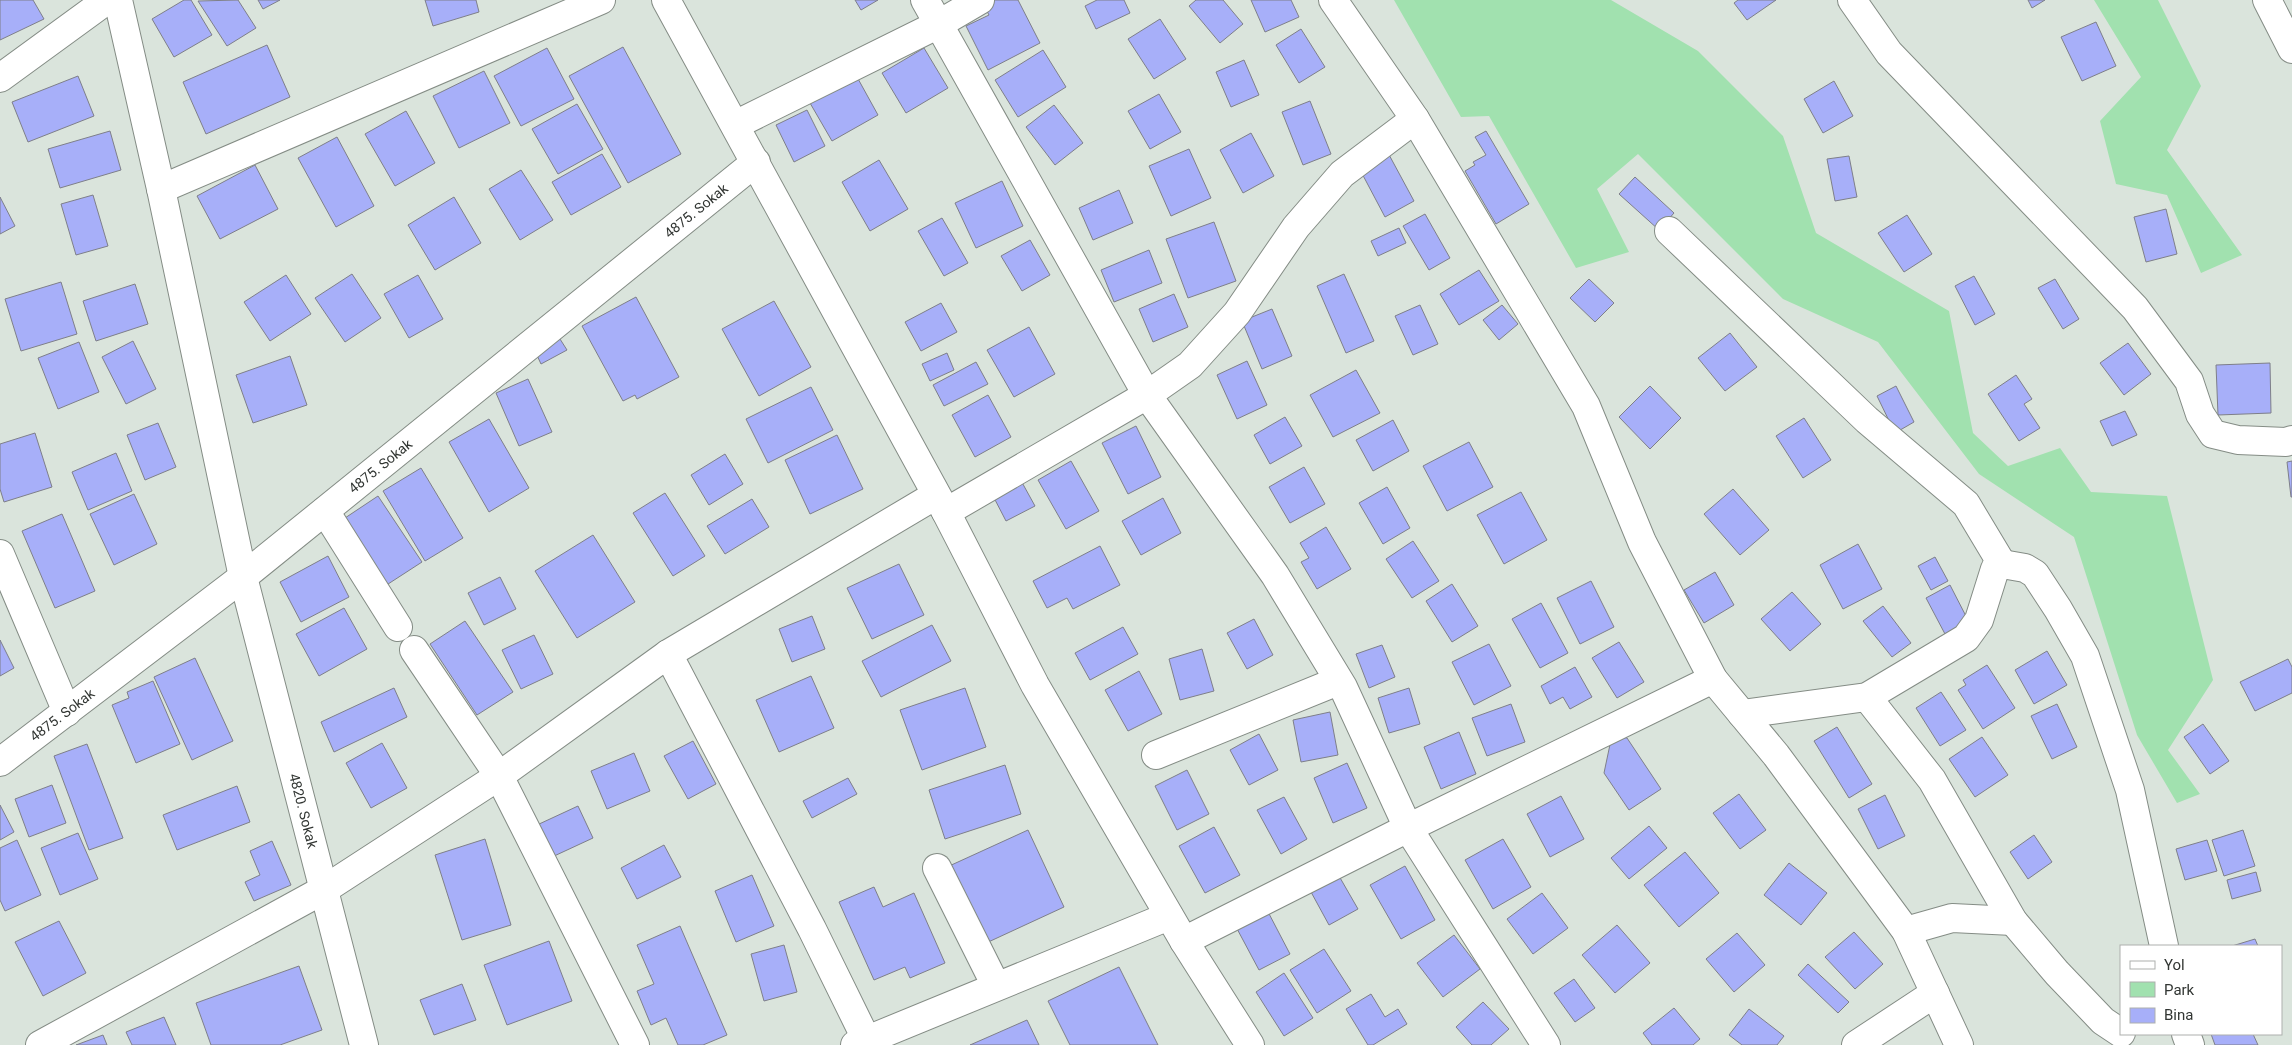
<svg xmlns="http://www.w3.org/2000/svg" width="2292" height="1045" font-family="Roboto,sans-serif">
  <rect width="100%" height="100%" fill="#dae4dc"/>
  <path fill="#a1e1af" d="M1394,0H1611L1698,51L1783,136L1816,233L1949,311L1973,433L2008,466L2060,448L2091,492L2167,496L2213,680L2168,750L2200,794L2177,803L2137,735L2074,537L1979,474L1878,342L1783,299L1638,154L1597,189L1629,252L1576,268L1489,116L1461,117Z
    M2094,0H2158L2201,86L2167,150L2242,255L2201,273L2167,195L2116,184L2100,121L2141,77Z"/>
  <path fill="#a7aff9" stroke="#7e7f89" d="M0,0H33L44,19L0,40Z
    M184,0H191L212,35L174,57L152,19Z
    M238,0L256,28L227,46L198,1Z
    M258,0H280L263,9Z
    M425,0H476L479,12L433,26Z
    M855,0H878L861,10Z
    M991,0H1018L1040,43L988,70L966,26L989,15L983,4Z
    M1097,0H1124L1130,13L1096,29L1085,6Z
    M1196,0H1223L1243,24L1220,43L1189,6Z
    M1251,0H1291L1299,17L1265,32Z
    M1738,0H1776L1747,20L1734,3Z
    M2028,0H2045L2032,8Z
    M1160,19L1186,59L1154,79L1128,39Z
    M2096,22L2116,66L2082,81L2061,37Z
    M1301,29L1325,67L1299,83L1276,45Z
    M267,45L290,97L206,134L183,82Z
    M623,47L681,154L628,183L569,76Z
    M547,48L574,99L521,126L494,76Z
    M924,48L948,88L906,113L882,73Z
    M1043,50L1066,87L1018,117L995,80Z
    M1244,60L1259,95L1231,107L1216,72Z
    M484,71L510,123L459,148L433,96Z
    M78,76L94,116L28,142L12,102Z
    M857,77L878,115L832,141L810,103Z
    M1834,81L1853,116L1823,133L1804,99Z
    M1159,94L1181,132L1150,149L1128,111Z
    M1310,101L1331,154L1303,165L1282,112Z
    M577,104L603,149L558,174L532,129Z
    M1054,105L1083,143L1055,165L1026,127Z
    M807,110L825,146L794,162L776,125Z
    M406,111L435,163L395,186L365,134Z
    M110,131L121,170L60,188L48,149Z
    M1486,131L1529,204L1496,224L1465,171L1475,165L1473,162L1486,155L1475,137Z
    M1251,133L1274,176L1243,193L1220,150Z
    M337,137L374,206L336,227L298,158Z
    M1189,149L1211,198L1171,216L1149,166Z
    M1387,151L1414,201L1385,217L1358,166Z
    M602,154L621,187L571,215L552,182Z
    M1849,156L1857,197L1835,201L1827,159Z
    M879,160L908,209L870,231L842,182Z
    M255,165L278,209L220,239L197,196Z
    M521,170L553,220L520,240L489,189Z
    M1635,177L1674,213L1659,230L1619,194Z
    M1002,181L1023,226L976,248L955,203Z
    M1119,190L1133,223L1093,240L1079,208Z
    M93,195L108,246L76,255L61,204Z
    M0,197L15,226L0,234Z
    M454,197L481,243L435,270L408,225Z
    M2166,209L2177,254L2146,262L2134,217Z
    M1425,214L1450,258L1429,270L1403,226Z
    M1907,215L1932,254L1904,272L1878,233Z
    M942,218L968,263L944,276L918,231Z
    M1214,222L1236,281L1188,298L1166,239Z
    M1399,228L1406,243L1378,256L1371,241Z
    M1030,240L1050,275L1022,291L1001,256Z
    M1149,250L1162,283L1114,302L1101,270Z
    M1479,270L1499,301L1459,325L1440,294Z
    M352,274L381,318L345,342L315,298Z
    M1344,274L1374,341L1346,353L1317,286Z
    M286,275L311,314L270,341L244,302Z
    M418,275L443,319L409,338L384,294Z
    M1974,276L1995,314L1975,325L1955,286Z
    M1589,279L1614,303L1595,322L1570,298Z
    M2055,279L2079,319L2063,329L2038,288Z
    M61,282L77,334L21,351L5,299Z
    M135,284L148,324L96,341L83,301Z
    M1174,294L1188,327L1153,342L1139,309Z
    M636,297L679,377L637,399L635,395L623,401L582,326Z
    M774,301L811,367L759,396L722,329Z
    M941,303L957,332L921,351L905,322Z
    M1420,305L1438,344L1413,355L1395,316Z
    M1502,305L1518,324L1499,340L1483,320Z
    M1272,309L1292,356L1262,369L1242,321Z
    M1029,327L1055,374L1014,397L987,350Z
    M1730,333L1757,367L1725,391L1698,358Z
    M560,339L567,350L541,364L535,351Z
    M133,341L156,389L126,404L102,357Z
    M79,342L99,392L58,409L38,358Z
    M2128,343L2151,374L2124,395L2100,363Z
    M947,353L954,370L930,381L922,364Z
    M290,356L307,405L253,423L236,375Z
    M1247,361L1267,405L1237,419L1217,375Z
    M976,362L988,384L944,406L933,385Z
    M2270,363L2271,413L2218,415L2216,365Z
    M1356,370L1380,413L1333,437L1310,395Z
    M2016,375L2032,399L2024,404L2040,428L2019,441L1988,394Z
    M528,379L552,432L519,446L496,393Z
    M1650,386L1681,418L1650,449L1619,417Z
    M1896,386L1914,422L1895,433L1877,396Z
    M811,387L833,430L768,463L746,419Z
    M988,395L1011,437L975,457L952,415Z
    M2125,411L2137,435L2112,446L2100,421Z
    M1285,417L1302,446L1270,464L1254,435Z
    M1804,418L1831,460L1803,478L1776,436Z
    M489,419L529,488L489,512L449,442Z
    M1393,420L1409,451L1373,471L1356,440Z
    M158,423L176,467L145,480L127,435Z
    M1136,426L1161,477L1128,494L1102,443Z
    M35,433L52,487L4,502L0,489V444Z
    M837,435L863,489L810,514L785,460Z
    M1469,442L1493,487L1447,511L1423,466Z
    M116,453L132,491L88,510L72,472Z
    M725,454L743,484L709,505L691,475Z
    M1071,461L1099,511L1066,529L1038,480Z
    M2292,461V497H2291L2287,462Z
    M1304,467L1325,504L1290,523L1269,487Z
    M421,468L463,538L425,561L383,491Z
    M1019,477L1035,506L1006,521L991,492Z
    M1387,487L1410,528L1383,544L1359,503Z
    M1733,489L1769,530L1740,555L1704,514Z
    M1521,492L1547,540L1504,564L1477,515Z
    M665,493L705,556L673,576L633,513Z
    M134,494L157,544L114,565L90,514Z
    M378,496L422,562L385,586L342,520Z
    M1163,498L1181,533L1141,555L1122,521Z
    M752,499L769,527L725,554L707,526Z
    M62,514L95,591L55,608L22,531Z
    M1326,527L1351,569L1317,589L1301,562L1309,558L1300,543Z
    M593,535L635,602L577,638L535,571Z
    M1413,541L1439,581L1412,598L1386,559Z
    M1858,544L1882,589L1843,609L1820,565Z
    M1100,546L1120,585L1073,609L1067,598L1047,608L1033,581Z
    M328,556L349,597L301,622L280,582Z
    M1935,557L1948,581L1931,590L1918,566Z
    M899,564L924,615L872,639L847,588Z
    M1715,572L1734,605L1704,623L1684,590Z
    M500,577L516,609L484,625L468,593Z
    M1591,581L1614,627L1580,644L1557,598Z
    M1452,584L1478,626L1452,642L1426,601Z
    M1950,585L1969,622L1945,634L1926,598Z
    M1792,592L1821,624L1790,651L1761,619Z
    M1541,603L1568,653L1540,668L1512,619Z
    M1883,606L1911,643L1892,657L1863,621Z
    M344,608L367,649L319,676L296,634Z
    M812,616L825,649L792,662L779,629Z
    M1254,619L1273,655L1247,669L1227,633Z
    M465,621L513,692L477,715L430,644Z
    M932,625L951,661L881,697L862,661Z
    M1123,627L1138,654L1090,680L1075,653Z
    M534,635L553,674L521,689L502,650Z
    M0,640L14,668L0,676Z
    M1619,642L1644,682L1617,698L1592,658Z
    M1489,644L1511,686L1474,705L1452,662Z
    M1382,645L1395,677L1369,688L1356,654Z
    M1202,649L1214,691L1180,700L1169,659Z
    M2047,651L2067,685L2034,704L2015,670Z
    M195,658L233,741L192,760L154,677Z
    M2288,659L2292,667V693L2255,711L2240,682Z
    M1987,665L2015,708L1983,729L1958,690L1966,685L1963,680Z
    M1575,667L1592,697L1570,709L1563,697L1550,704L1541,686Z
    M1139,671L1162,714L1128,731L1105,690Z
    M811,676L834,728L779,752L756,700Z
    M153,681L180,744L136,763L112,705L129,698L127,692Z
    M394,688L407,717L334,752L321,722Z
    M965,688L986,747L922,770L900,710Z
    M1409,688L1420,724L1389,733L1378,698Z
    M1941,692L1966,730L1940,746L1916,708Z
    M1511,704L1525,742L1487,756L1472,718Z
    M2057,704L2077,747L2052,759L2031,716Z
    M1330,712L1338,755L1301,762L1293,720Z
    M2203,724L2229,761L2210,774L2184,737Z
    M1837,727L1872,784L1849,798L1814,741Z
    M1459,732L1476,774L1441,789L1424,747Z
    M1259,734L1278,770L1249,785L1230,750Z
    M1612,735L1627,738L1661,789L1629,810L1604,773Z
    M1982,737L2008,775L1975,797L1949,759Z
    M693,741L716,784L688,799L664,756Z
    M382,743L407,788L371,808L346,763Z
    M87,744L123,838L89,850L54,756Z
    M634,753L650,791L607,809L591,771Z
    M1347,763L1367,808L1333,823L1314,778Z
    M1005,765L1021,814L945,839L929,790Z
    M1187,770L1209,814L1177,830L1155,786Z
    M848,778L857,794L812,818L803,801Z
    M52,785L66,823L29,837L15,799Z
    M237,786L250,822L177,850L163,815Z
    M1739,794L1766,830L1740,849L1713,813Z
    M1885,795L1905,836L1878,849L1858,809Z
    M1561,796L1584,839L1550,857L1527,814Z
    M1284,797L1307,839L1281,854L1257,810Z
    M0,805L14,832L0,840Z
    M578,806L593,838L552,857L537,825Z
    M1649,826L1667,848L1629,879L1611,858Z
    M1214,827L1240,875L1205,893L1179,846Z
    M1028,830L1064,907L984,944L947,867Z
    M2243,830L2255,866L2224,876L2212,840Z
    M78,833L98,879L60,895L41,848Z
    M2034,835L2052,862L2028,879L2010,852Z
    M485,839L511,925L462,940L435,855Z
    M1503,839L1531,887L1493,909L1465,860Z
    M17,840L41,895L5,911L0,900V848Z
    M2207,840L2217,871L2185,880L2176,849Z
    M272,841L291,885L254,901L245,882L260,875L250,851Z
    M664,845L681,877L637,899L621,868Z
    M1685,852L1719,893L1679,927L1644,885Z
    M1789,863L1827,893L1801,925L1764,895Z
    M1405,866L1435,920L1401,939L1370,885Z
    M2256,872L2261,891L2232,899L2227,880Z
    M752,875L774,926L736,942L715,891Z
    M1339,876L1358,909L1329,925L1311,892Z
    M874,887L883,907L914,893L945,963L910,978L905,967L874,980L839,902Z
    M1542,893L1568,928L1533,954L1507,919Z
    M1266,908L1290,954L1259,970L1235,925Z
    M59,921L86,973L43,996L15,942Z
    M1617,925L1650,963L1615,993L1582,955Z
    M680,926L727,1035L703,1045H678L666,1018L651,1025L637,991L654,984L637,945Z
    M1854,932L1883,964L1855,989L1825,957Z
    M1737,933L1765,965L1734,992L1706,959Z
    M1454,935L1480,969L1443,997L1417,963Z
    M2255,939L2258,946H2232Z
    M549,941L572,1001L507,1025L484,965Z
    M784,945L797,992L764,1001L751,954Z
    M1324,949L1351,991L1317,1013L1290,970Z
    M1808,964L1849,1002L1838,1013L1798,975Z
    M299,966L322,1030L280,1045H211L196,1003Z
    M1119,967L1158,1045H1070L1048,1001Z
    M1284,973L1313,1018L1284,1036L1256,992Z
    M1574,979L1595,1008L1575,1022L1554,993Z
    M462,984L476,1020L434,1035L420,1000Z
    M1371,994L1385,1017L1398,1009L1407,1024L1373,1045H1368L1346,1009Z
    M1483,1002L1509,1029L1491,1045H1472L1456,1027Z
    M1674,1008L1700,1039L1693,1045H1652L1643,1033Z
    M1749,1009L1784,1036L1777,1045H1742L1729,1035Z
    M164,1017L176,1045H132L126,1032Z
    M1027,1020L1039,1045H970Z
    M2211,1034H2253L2258,1045H2215Z
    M103,1035L107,1045H76Z"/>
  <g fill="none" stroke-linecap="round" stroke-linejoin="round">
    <defs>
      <g id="minor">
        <path id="s1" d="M118,0L161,189L243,577L364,1045"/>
        <path d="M666,0L946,512L1035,685L1184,941L1250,1045"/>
        <path d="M925,0L1147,395L1275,575L1343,687L1408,828L1546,1045"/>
        <path d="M1333,0L1415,119L1586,406L1642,542L1713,679L1776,755L1906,931L1959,1045"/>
        <path d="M1852,0L1889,53L2135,308L2189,381L2200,414L2213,434L2238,440L2286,442L2292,440"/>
        <path d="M2267,0L2292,49"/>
        <path d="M0,78L107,0"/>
        <path d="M735,125L939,24L980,0"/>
        <path d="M161,189L601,0"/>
        <path d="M1669,231L1867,420L1966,504L2002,564"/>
        <path d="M325,511L398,627"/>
        <path d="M946,512L1147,395L1190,365L1237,313L1296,227L1342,174L1415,119"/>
        <path d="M0,554L67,712"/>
        <path d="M414,650L499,776L635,1045"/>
        <path d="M668,654L812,929L869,1045"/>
        <path d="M1867,697L1932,780L2013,921L2057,973L2103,1021L2121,1033"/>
        <path d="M1742,714L1867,697L1966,638L1979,620L1995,569L2002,564L2025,568L2035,574L2058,609L2085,656L2130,790L2164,946"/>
        <path d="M1156,755L1338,681"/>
        <path id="s2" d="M0,762L243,577L756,162"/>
        <path d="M937,868L996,986"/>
        <path d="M1906,931L1952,918L2013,921"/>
        <path d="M1184,941L1408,828L1713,679"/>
        <path d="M2186,1034L2190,1045"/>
        <path d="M40,1045L325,889L499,776L668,654L936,495"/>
        <path d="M855,1045L1169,916"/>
        <path d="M1856,1045L1935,993"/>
      </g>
    </defs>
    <use href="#minor" stroke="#848c85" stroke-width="30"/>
    <use href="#minor" stroke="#fff" stroke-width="28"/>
  </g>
  <g text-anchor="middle" stroke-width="4" stroke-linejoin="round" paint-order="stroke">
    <g font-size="14" fill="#323633" stroke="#fff">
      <text dy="5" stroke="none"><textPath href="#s2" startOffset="888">4875. Sokak</textPath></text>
      <text dy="5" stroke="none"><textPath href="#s2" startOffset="482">4875. Sokak</textPath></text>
      <text dy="5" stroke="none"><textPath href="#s2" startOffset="78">4875. Sokak</textPath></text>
      <text dy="5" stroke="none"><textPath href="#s1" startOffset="832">4820. Sokak</textPath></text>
    </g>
  </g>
  <rect x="2120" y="945" width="162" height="90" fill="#ffffff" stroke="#adafad"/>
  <rect x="2130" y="961" width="25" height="8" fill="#ffffff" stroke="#adafad"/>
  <text x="2164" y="970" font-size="15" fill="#323633">Yol</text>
  <rect x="2130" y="982" width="25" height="15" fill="#a1e1af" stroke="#adafad"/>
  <text x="2164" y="995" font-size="15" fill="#323633">Park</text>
  <rect x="2130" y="1008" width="25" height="15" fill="#a7aff9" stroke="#adafad"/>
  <text x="2164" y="1020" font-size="15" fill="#323633">Bina</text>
</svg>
